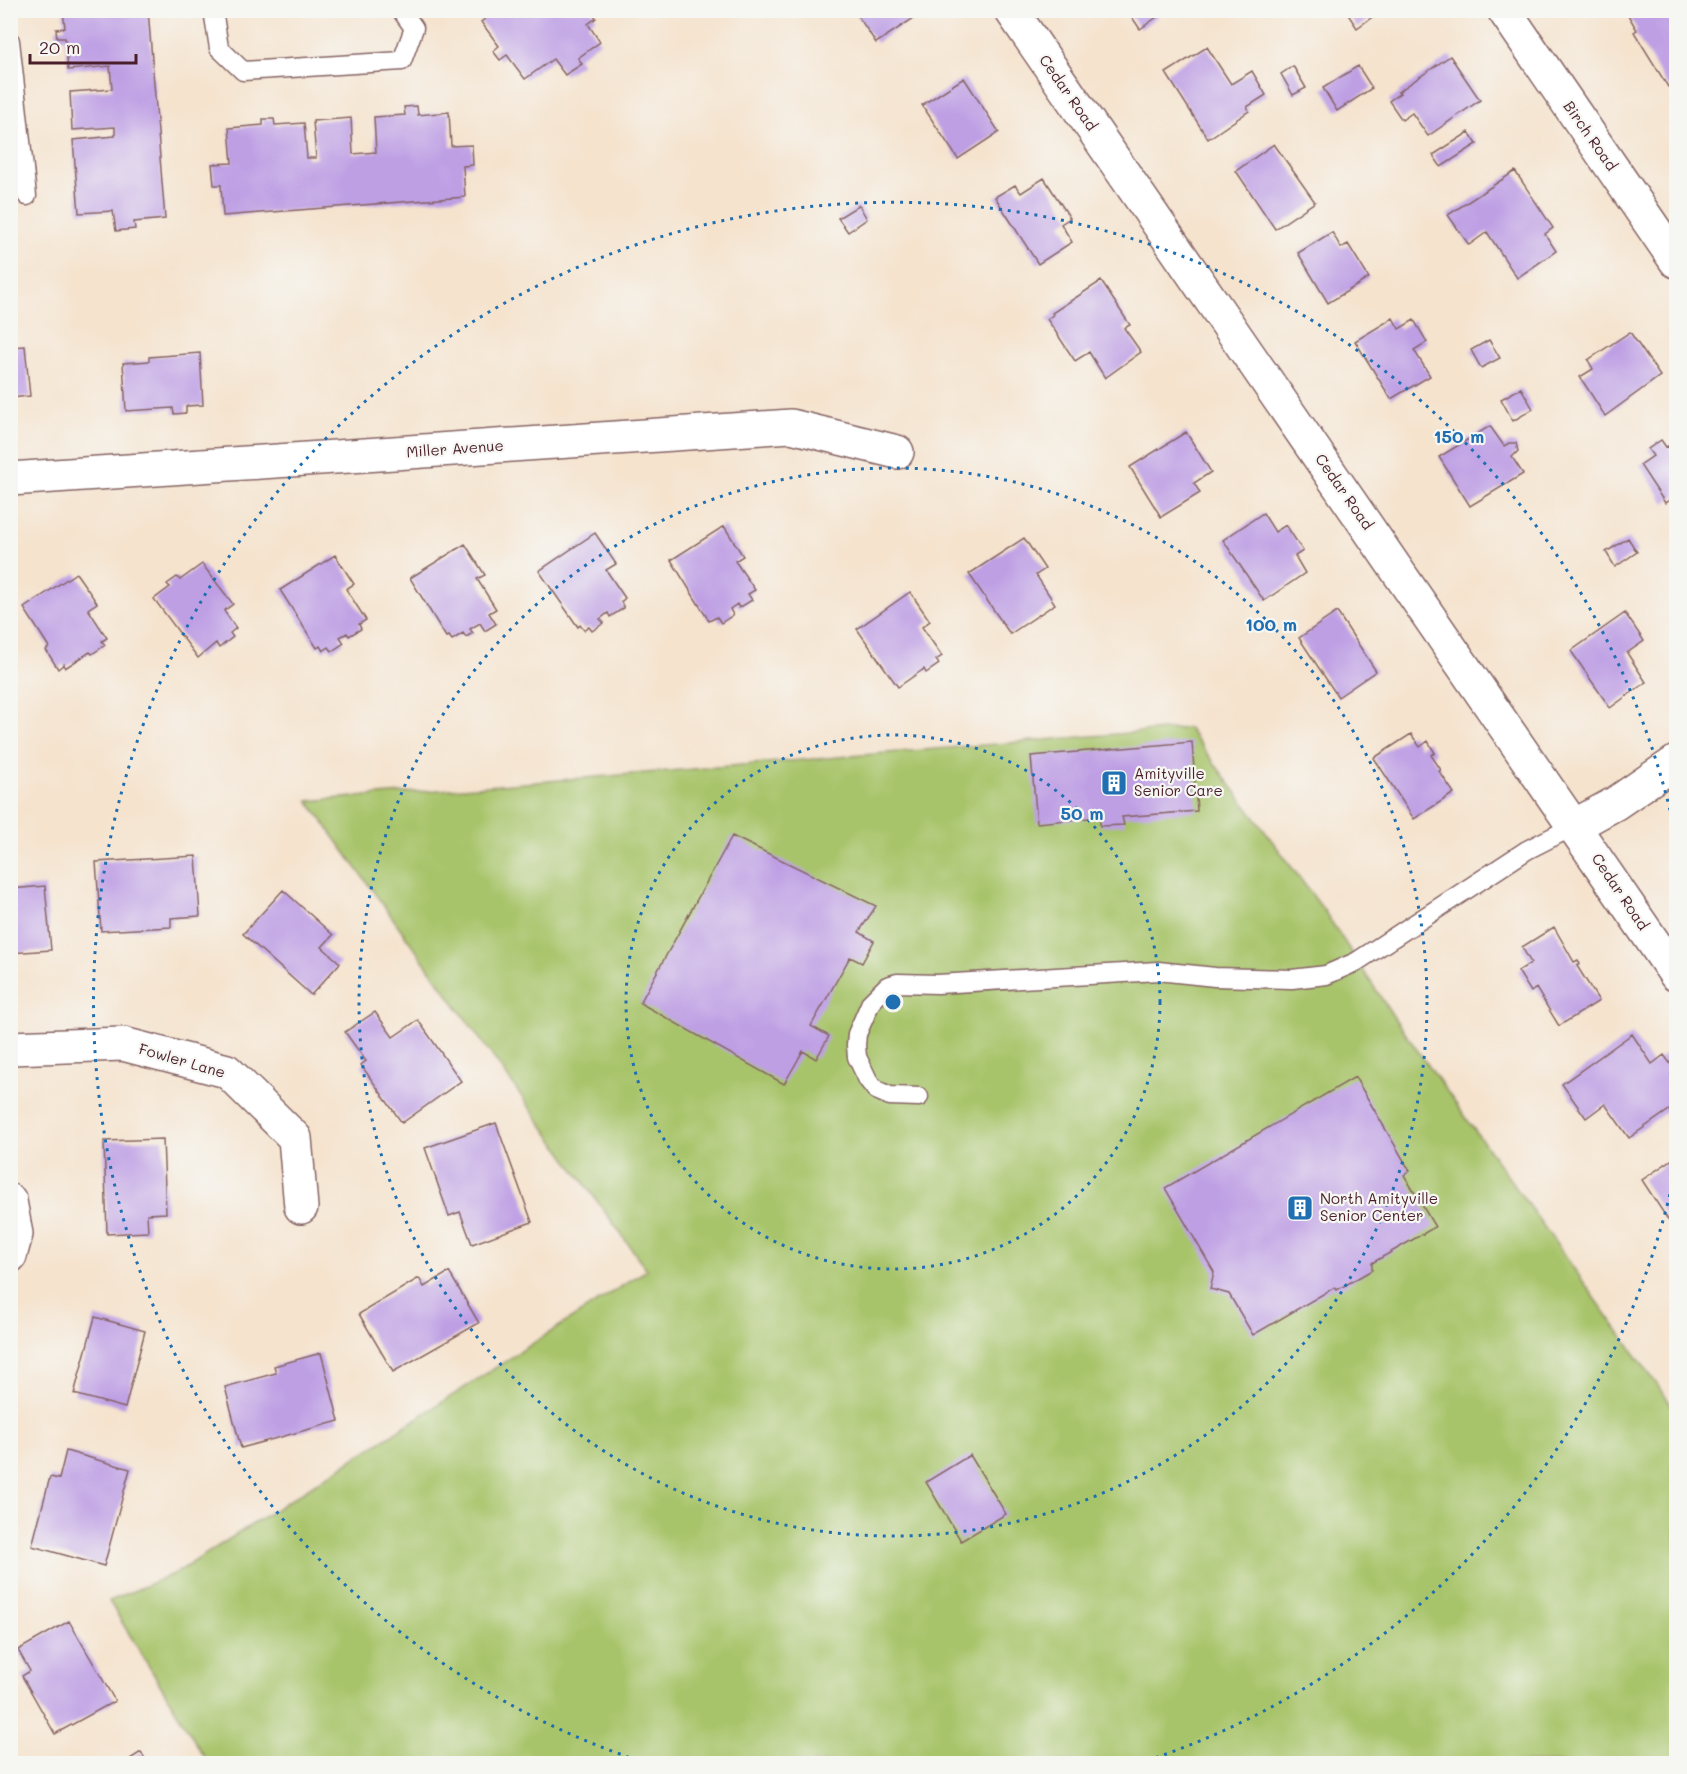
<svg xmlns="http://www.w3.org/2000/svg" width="1687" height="1774" font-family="Mali,sans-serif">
  <rect width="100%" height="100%" fill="#f6f6f2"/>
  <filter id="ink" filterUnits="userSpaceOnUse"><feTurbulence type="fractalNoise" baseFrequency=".0167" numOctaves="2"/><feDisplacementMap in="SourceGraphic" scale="12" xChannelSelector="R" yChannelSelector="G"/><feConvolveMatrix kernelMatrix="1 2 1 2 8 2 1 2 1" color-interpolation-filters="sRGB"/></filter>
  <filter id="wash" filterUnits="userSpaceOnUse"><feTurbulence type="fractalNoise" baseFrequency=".008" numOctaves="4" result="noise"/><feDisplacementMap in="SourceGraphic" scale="24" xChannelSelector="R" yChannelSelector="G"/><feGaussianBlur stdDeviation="1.35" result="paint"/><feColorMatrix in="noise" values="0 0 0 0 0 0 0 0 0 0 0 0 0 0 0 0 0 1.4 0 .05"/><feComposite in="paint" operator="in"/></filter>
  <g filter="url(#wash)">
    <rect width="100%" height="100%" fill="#f5e3ce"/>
    <path fill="#a8c46a" stroke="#79724a" stroke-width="1.5" d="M1188,728L1325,912L1395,1019L1676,1411V1763H208L109,1601L178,1572L647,1270L308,801Z"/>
    <g id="blocks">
      <path fill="#be9fe4" d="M63,10H148L165,219L134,222L135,229L116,231L113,211L79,213L73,140L115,136V127L72,130L70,92L112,89L110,66L68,70L65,38H57L56,29L65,28Z
        M497,10H591L596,18L588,24L600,42L578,58L582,64L565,75L553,59L525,79L507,55L500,60L493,51L499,46L481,22Z
        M854,10H918L920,14L876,43Z
        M1127,10H1167L1140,29Z
        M1345,10H1382L1357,28Z
        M1635,10H1676V81L1668,87L1634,32L1637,30L1628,15Z
        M1207,47L1231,84L1252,71L1266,95L1247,107L1249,111L1208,139L1166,73Z
        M1450,56L1480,100L1428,136L1412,113L1402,120L1389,101L1400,93L1398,92Z
        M1293,66L1306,88L1293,95L1281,74Z
        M1358,66L1372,88L1337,111L1323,88Z
        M964,78L999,132L958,159L922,105Z
        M417,106L418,115L449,112L451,146L472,145L473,165L463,166L465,197L223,216L221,185H214L212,164L232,163L229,128L263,125V119H274L275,125L304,123L307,158H316L313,121L351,118L353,154L376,152L374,117L405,115L404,107Z
        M1469,132L1477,144L1441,167L1433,155Z
        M1274,144L1315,202L1275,229L1236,171Z
        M1515,171L1553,228L1545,234L1556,251L1517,278L1487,232L1469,245L1448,215Z
        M1044,178L1070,218L1061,224L1072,242L1038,264L995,197L1015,185L1021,193Z
        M859,205L867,219L848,232L838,218Z
        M1332,232L1341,248L1348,244L1369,278L1328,303L1298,253Z
        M1101,281L1130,325L1124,328L1141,352L1105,378L1089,352L1075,361L1047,319L1053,315L1052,313Z
        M1393,318L1399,329L1414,320L1427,342L1414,350L1430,376L1391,399L1355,341Z
        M1630,332L1660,376L1605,416L1580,377L1593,369L1588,360Z
        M1489,340L1500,358L1481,368L1471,350Z
        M25,346L30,396L10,398V347Z
        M200,353L203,405L186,406V413L174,414L173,408L126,411L123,363L149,361V357Z
        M1521,388L1533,409L1513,421L1501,399Z
        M1490,426L1504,446L1509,443H1516L1518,451L1512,457L1523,474L1470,506L1439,457Z
        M1186,432L1211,472L1194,483L1200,493L1161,517L1130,467Z
        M1661,440L1666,447L1668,446L1676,459V496L1665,503L1640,465L1653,456L1648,449Z
        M1263,513L1275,532L1286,525L1303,551L1295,556L1305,573L1264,601L1223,540Z
        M724,526L743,556L735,561L755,590L748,594L752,600L739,608L737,604L730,609L733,615L721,623L717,617L709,621L671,560Z
        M595,533L616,564L606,570L625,598L621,602L624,608L610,617L608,613L600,619L604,623L592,631L589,627L584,630L580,625L578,627L539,571Z
        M1024,538L1045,569L1036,575L1055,604L1010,634L969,574Z
        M1628,538L1637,552L1615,567L1606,552Z
        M465,544L485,575L477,579L496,609L489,613L496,624L485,631L480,623L470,629L473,633L466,637L463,633L452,640L449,636L446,637L410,578Z
        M335,555L354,584L346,589L366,620L359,624L361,629L349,636L347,633L340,637L344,643L332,651L329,647L323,651L320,646L317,648L280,590Z
        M202,564L233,604L224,611L236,628L230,633L233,637L219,648L216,643L198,658L154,599L170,587L167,584L177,577L180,580Z
        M76,573L97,603L88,609L107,638L102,641L105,645L92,654L90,652L65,668L64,664L58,669L46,650L49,647L24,608Z
        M910,592L930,621L922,627L942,656L936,660L939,664L926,673L924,669L898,687L857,629Z
        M1337,612L1376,671L1338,697L1299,638Z
        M1625,613L1644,641L1627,653L1646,682L1610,708L1571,651Z
        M1411,734L1420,747L1428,741L1435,753L1431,755L1441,770L1439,771L1454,793L1414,819L1374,758Z
        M1192,742L1197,811L1122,817L1124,825L1100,826V817L1037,823L1031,756Z
        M732,836L876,906L859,932L874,941L862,963L850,957L811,1026L829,1036L816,1059L803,1051L784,1084L640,1003Z
        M196,856L200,916L171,918V927L101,931L96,862Z
        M45,886L51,950L10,953V889Z
        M283,890L333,935L322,947L340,963L311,995L243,934Z
        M1554,927L1574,962L1578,960L1580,964L1577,966L1599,1001L1559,1026L1536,988L1531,992L1518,971L1531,963L1522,947Z
        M375,1012L393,1037L418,1020L461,1081L402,1123L361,1065L366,1061L345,1032Z
        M1632,1034L1652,1064L1664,1055L1675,1070L1671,1074L1676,1082V1105L1629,1138L1605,1104L1586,1118L1562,1084Z
        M1355,1077L1410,1171L1404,1175L1435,1227L1372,1263V1270L1337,1290L1335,1287L1253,1335L1229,1294L1210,1289L1214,1272L1165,1188Z
        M496,1123L532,1222L472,1244L460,1212L449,1216L425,1148Z
        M163,1139L166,1213L147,1214L148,1232L107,1234L104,1141Z
        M1676,1157V1232L1642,1180Z
        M449,1272L479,1323L393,1372L359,1314L419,1278L424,1287Z
        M95,1317L145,1331L125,1408L74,1394Z
        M321,1353L339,1421L241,1448L225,1387L276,1373L274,1366Z
        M66,1451L130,1469L104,1566L32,1546L50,1477L59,1479Z
        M970,1455L1006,1514L961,1541L926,1482Z
        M69,1621L115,1701L55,1734L22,1676L30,1671L18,1650Z
        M141,1752L148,1764H122Z"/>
    </g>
  </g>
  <g filter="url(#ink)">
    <use href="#blocks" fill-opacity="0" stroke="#866464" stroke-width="1.5"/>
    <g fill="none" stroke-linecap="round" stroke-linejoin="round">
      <defs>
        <path id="service" d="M213,10L219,48L243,71L402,61L414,28L401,10
          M10,41L27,196
          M919,1097L890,1096L876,1090L868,1080L857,1057L856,1045L857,1034L871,1002L887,986L897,983L938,984L1158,971L1215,977L1292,979L1326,975L1356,962L1527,850L1574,826"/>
        <path id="minor" d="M1011,10L1676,975
          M1504,10L1676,261
          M10,479L791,426L897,452
          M1574,826L1616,803L1676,762
          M10,1048L123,1044L227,1071L295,1138L301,1207
          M10,1201L16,1234L10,1256"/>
      </defs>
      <use href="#service" stroke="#866464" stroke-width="21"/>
      <use href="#minor" stroke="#866464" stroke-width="36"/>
      <use href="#service" stroke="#fff" stroke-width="18"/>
      <use href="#minor" stroke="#fff" stroke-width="33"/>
    </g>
  </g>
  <g fill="none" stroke="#1f6fb2" stroke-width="3" stroke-dasharray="3 6">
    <circle cx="893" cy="1002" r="267"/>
    <circle cx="893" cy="1002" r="534"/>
    <path d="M1676 1168A800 800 0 0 1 1140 1763M646 1763A800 800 0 1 1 1676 836"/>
  </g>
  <defs>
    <symbol id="building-square" viewBox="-11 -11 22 22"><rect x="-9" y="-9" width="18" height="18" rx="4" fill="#1f6fb2" stroke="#f6f6f2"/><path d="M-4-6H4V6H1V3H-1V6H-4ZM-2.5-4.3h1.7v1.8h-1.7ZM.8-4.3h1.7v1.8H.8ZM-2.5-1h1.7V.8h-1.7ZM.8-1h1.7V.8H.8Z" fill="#fff"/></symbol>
  </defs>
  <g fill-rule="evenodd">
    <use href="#building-square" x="1099" y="768" width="30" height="30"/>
    <use href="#building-square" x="1285" y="1193" width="30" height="30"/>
  </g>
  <g text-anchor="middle" stroke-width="4.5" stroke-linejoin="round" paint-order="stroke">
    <g font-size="15" fill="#4a1f2b" stroke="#f6f6f2">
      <text transform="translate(1068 93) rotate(55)" y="5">Cedar Road</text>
      <text transform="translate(1590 136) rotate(55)" y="5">Birch Road</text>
      <text transform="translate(455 449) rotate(-4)" y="5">Miller Avenue</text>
      <text transform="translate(1344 492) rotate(55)" y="5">Cedar Road</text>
      <text transform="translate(1620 892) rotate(56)" y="5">Cedar Road</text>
      <text transform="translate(182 1061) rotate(16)" y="5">Fowler Lane</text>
    </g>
    <g font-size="15" fill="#4a1f2b" stroke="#f6f6f2" text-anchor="start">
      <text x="1134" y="779">Amityville<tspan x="1134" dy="17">Senior Care</tspan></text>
      <text x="1320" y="1204">North Amityville<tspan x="1320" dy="17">Senior Center</tspan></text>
    </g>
  </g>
  <circle cx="893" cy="1002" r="9" fill="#1f6fb2" stroke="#f6f6f2" stroke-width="3"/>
  <g font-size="18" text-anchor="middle" font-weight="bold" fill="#1f6fb2" stroke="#f6f6f2" stroke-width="4.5" stroke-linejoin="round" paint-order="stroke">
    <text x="1459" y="443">150 m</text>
    <text x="1271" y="631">100 m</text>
    <text x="1082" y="820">50 m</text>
  </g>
  <rect width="1687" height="1774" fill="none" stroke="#f6f6f2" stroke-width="36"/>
  <path d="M30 54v9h106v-9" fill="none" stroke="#4a1f2b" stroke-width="3"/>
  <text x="39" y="54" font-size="18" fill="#4a1f2b" stroke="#f6f6f2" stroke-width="4.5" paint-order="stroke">20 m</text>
</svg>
